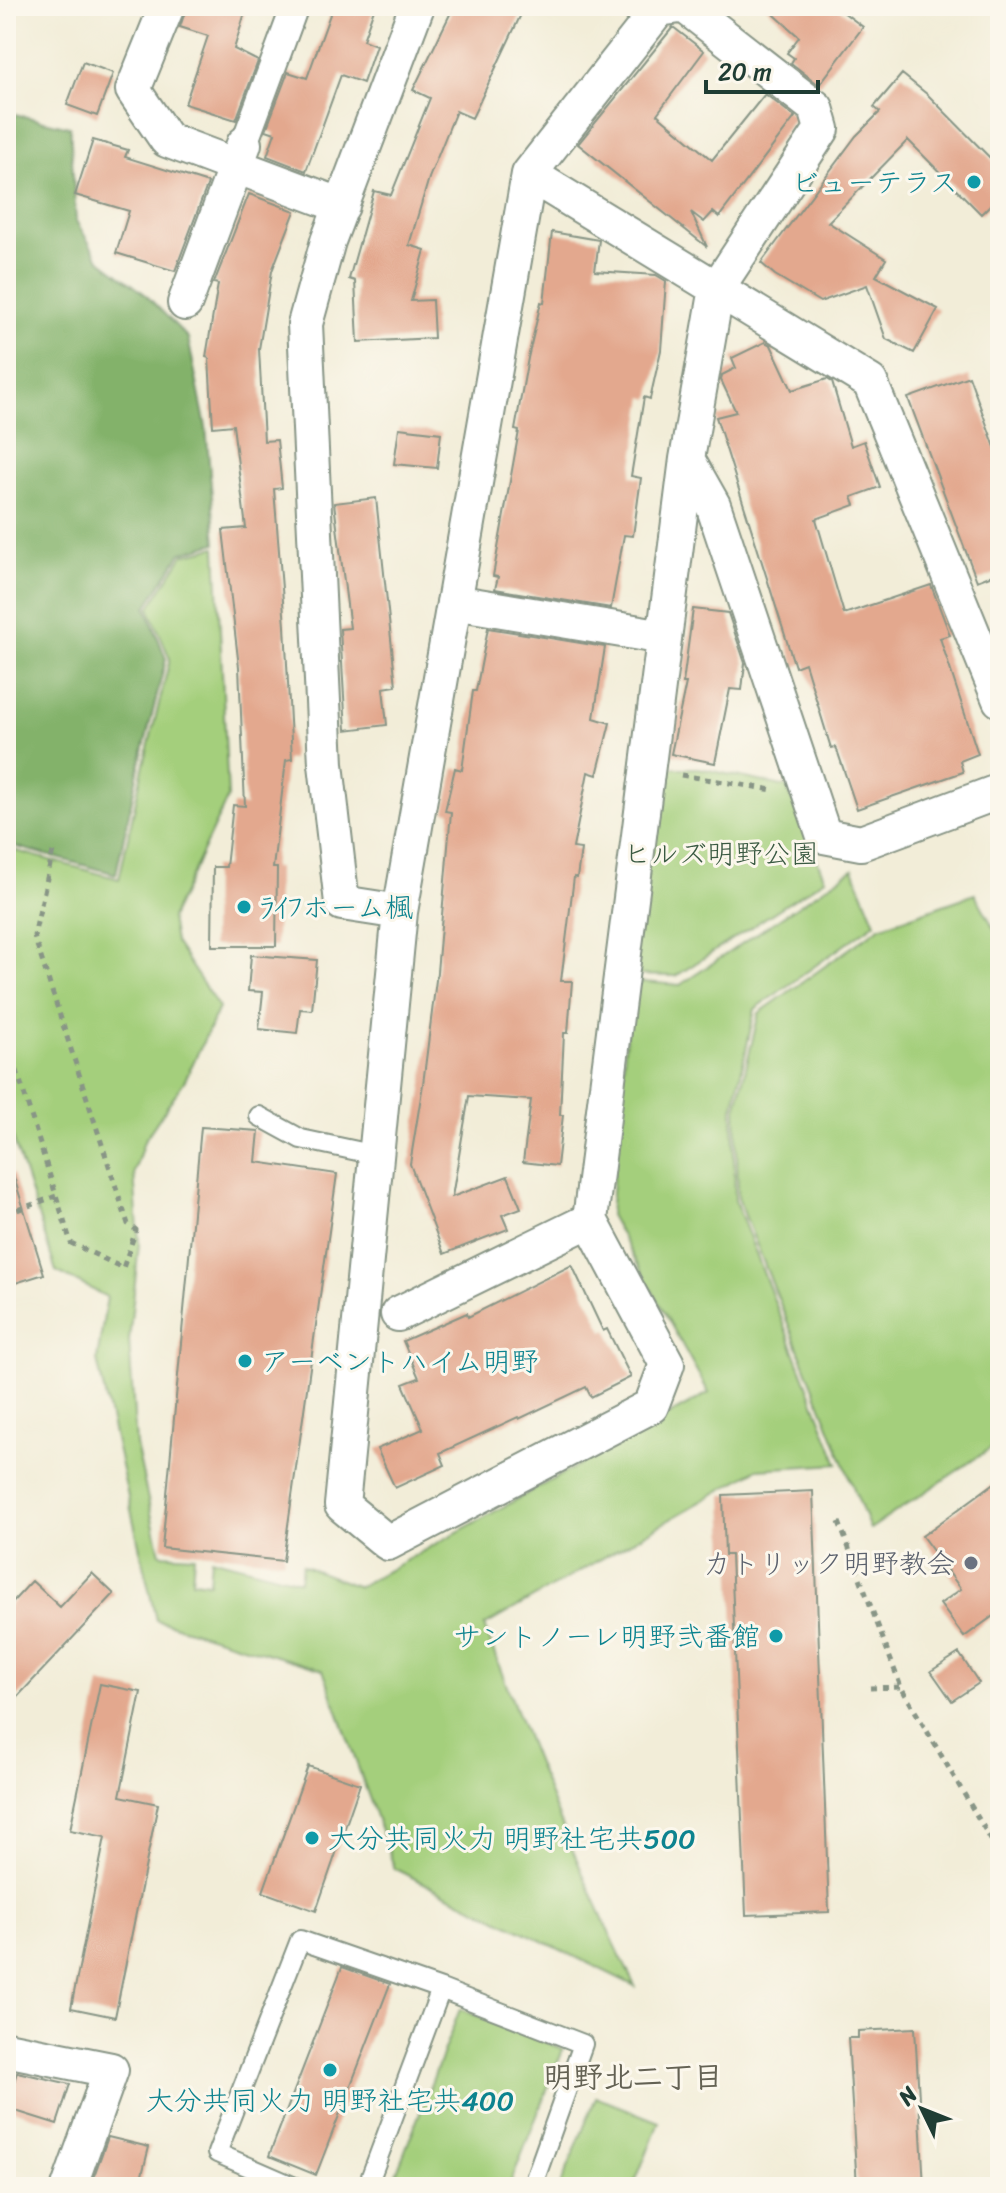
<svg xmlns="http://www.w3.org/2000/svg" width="1006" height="2193" font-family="Sriracha,'Klee One',sans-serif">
  <rect width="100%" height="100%" fill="#fbf7ec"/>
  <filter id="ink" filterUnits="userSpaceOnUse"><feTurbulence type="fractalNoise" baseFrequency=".0125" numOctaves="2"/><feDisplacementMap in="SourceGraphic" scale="16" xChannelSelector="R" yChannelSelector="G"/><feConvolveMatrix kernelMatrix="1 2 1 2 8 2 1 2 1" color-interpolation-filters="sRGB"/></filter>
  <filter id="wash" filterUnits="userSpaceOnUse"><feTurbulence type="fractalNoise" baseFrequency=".006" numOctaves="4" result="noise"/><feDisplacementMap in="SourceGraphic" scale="32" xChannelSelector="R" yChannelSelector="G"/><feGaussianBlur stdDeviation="1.8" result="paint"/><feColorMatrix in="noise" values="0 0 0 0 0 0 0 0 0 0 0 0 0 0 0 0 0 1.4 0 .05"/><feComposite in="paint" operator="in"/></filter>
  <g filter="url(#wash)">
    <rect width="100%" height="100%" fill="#f2edd8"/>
    <path fill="#a4cf7b" stroke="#628658" stroke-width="2" d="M216,547L228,797L171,918L175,942L219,1008L185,1080L144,1141L134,1172L139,1244L129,1340L136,1445L160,1554L194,1556L192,1581L209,1583L211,1558L300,1581L302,1565L358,1587L709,1393L610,1215L631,981L680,985L853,869L875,923L755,1009L733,1109L735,1200L838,1464L758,1469L484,1626C530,1748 577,1869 635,1986L395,1869L323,1670L156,1620L97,1360L107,1297L56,1271L6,1116V848L119,879L142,772L170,659L149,608L183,555Z
      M652,768H699L787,787L825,879L676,976L632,975Z
      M975,894L1000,939V1442L870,1529L738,1198L736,1109L759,1013L880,927Z
      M460,2009L563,2049L509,2187H391Z
      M596,2097L659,2122L633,2187H560Z"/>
    <path fill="#83b26b" stroke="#517850" stroke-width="2" d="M6,112L70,127L76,221L99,259L145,294L188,338L206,427L216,543L181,553L146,607L166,659L138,771L116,874L6,844Z"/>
    <g id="blocks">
      <path fill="#e3a88e" d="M187,6H247L234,49L258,61L236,120L185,104L208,36L180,27Z
        M333,6H375L363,40L376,45L363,83L341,75L306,171L267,156L275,133L266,130L288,72L307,78Z
        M454,6H525L472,118L456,111L429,178L409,245L425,250L411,301L432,300L434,338L358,342L355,281L349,279L374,191L391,195L430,98L413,90Z
        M765,6H835L863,27L819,85L791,63L794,58L787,53L799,37Z
        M673,27L704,51L657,114L712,160L765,94L795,117L719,217L713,212L704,222L691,212L707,247L578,144Z
        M83,62L113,73L97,116L67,105Z
        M902,74L928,95L1000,168V195L981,214L908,140L828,222L886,259L876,276L938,309L914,353L886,339L867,285L820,302L775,275L761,263L856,136L880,112L874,107Z
        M93,140L128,150L125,157L208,183L175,271L116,253L129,211L75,195Z
        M249,194L295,211L272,271L259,349L264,441L277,440L282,488L274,489L285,626L292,759L286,760L273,868H277L276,946H212L213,867H226L233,805L245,806L239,667L223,530L246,528L233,425L213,427L209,358L206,357L218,284L214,283Z
        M552,232L599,240L595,271L656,275L666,281L661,350L650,399L644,397L631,476L641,478L633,536L624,535L611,608L495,589L498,577L493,576L519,431L515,430L528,358L541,302L544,303Z
        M765,342L771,345L792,390L827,379L832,382L851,446L864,441L880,487L852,497L855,505L816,519L844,614L931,585L950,635L940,638L978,754L960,761L963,772L857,809L836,747L831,748L805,663L795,667L716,417L736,412L721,380L722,375L736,368L732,358Z
        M969,376L1000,461V572L977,581L908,398Z
        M399,428L441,433L437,468L394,464Z
        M376,498L396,686L383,688L387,725L346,730L340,629L350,628L334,503Z
        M693,609L728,613L745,663L742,690L730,689L715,763L671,754L686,683H683Z
        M488,628L605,647L594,718L610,723L597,775L588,772L573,848L581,849L577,878L574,877L561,981H572L568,1033H564L560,1115H563L557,1166L523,1162L531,1100L469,1096L452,1197L508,1176L521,1208L502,1215L508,1229L444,1254L410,1164L423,1084L437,972L451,812L445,811L455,768L462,770L473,691H476Z
        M251,955L317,960L312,1010L300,1009L297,1033L259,1029L263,992L248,991Z
        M201,1127L259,1131L256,1162L337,1174L283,1561L162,1548Z
        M13,1174L44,1274L6,1286V1175Z
        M572,1265L603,1331L607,1329L631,1377L591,1397L586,1387L519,1419L518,1417L440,1453L445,1465L395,1488L377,1449L423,1429L403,1384L419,1378L403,1341L467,1313L468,1317Z
        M1000,1479V1611L964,1637L940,1604L961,1589L922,1536Z
        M813,1491L829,1912L746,1915L731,1555H725L723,1495Z
        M92,1573L114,1594L6,1709V1609L32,1581L60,1607Z
        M959,1653L979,1683L952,1701L931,1671Z
        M100,1684L141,1692L120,1796L158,1804L115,2017L71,2008L105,1837L70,1830Z
        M308,1766L360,1784L316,1911L263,1892Z
        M342,1967L390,1984L316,2175L269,2156Z
        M915,2028L924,2187H857L848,2038H858V2031Z
        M17,2072L70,2084L57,2124L6,2108Z
        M108,2137L149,2147L139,2187H90Z"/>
    </g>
  </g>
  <g filter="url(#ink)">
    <use href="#blocks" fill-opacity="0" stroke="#889586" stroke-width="2"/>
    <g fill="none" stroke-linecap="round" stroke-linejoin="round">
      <defs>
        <path id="service" d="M259,1116L301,1139L376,1155
          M295,2187L217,2153L300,1940L441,1989
          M367,2187L441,1989L583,2044L532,2187"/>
        <path id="pedestrian" d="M244,144L295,6"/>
        <path id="minor" d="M167,6L133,90L167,140L342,206
          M680,6L659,9L529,174L400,912L342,1505L388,1543L651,1406L667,1364L590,1220L687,459L717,288L822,129L816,108L685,6
          M529,174L870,382L1000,700
          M185,303L244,144
          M687,459L713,505L824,836L861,843L1000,791
          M454,602L664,637
          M400,912L342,903L326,764L305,324L328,241L417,6
          M398,1314L590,1220
          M6,2049L111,2070L69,2187"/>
      </defs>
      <use href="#service" stroke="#889586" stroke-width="22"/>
      <use href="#pedestrian" stroke="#889586" stroke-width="30"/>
      <use href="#minor" stroke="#889586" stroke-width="38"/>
      <path stroke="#889586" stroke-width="5" stroke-dasharray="6 6" stroke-linecap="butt" d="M681,775L773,790
        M6,1036L71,1243L123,1268L136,1230L128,1224L34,936L54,847
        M6,1214L56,1196
        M839,1522L901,1687L1000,1855
        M870,1688L901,1687"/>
      <use href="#service" stroke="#fff" stroke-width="18"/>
      <use href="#pedestrian" stroke="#fff" stroke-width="26"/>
      <use href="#minor" stroke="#fff" stroke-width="34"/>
    </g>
  </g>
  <g fill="#0f9aa8" stroke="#fbf7ec" stroke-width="3">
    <circle cx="974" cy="182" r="8"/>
    <circle cx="244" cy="907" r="8"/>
    <circle cx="245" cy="1361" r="8"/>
    <circle cx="776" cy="1636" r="8"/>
    <circle cx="312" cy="1838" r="8"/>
    <circle cx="330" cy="2070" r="8"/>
  </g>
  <circle fill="#6b7280" stroke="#fbf7ec" stroke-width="3" cx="971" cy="1563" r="8"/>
  <g text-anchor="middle" stroke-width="6" stroke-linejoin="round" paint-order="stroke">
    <g font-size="28" fill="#0d838f" stroke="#fbf7ec" text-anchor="start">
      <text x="958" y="192" text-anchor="end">ビューテラス</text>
      <text x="260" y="917">ﾗｲﾌホーム楓</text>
      <text x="261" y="1371">アーベントハイム明野</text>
      <text x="760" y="1646" text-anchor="end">サントノーレ明野弐番館</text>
      <text x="328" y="1848">大分共同火力 明野社宅共500</text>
      <text x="330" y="2110" text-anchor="middle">大分共同火力 明野社宅共400</text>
    </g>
    <g font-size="28" fill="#3a5a42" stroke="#fbf7ec">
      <text x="721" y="863">ヒルズ明野公園</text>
    </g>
    <g font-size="28" fill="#5b616d" stroke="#fbf7ec" text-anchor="end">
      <text x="955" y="1573">カトリック明野教会</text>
    </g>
    <g font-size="30" font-weight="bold" fill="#646254" stroke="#fbf7ec">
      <text x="633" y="2087">明野北二丁目</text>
    </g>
  </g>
  <rect width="1006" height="2193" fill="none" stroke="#fbf7ec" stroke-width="32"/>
  <g transform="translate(922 2109) rotate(313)" stroke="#fbf7ec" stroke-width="6" paint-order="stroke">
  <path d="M0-6L14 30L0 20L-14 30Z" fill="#1f3d34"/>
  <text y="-12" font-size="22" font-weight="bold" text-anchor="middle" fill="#1f3d34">N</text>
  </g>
  <path d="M706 80v12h112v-12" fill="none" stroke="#1f3d34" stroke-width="4"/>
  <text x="718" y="80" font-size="24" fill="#1f3d34" stroke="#fbf7ec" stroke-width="6" paint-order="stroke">20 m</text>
</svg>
